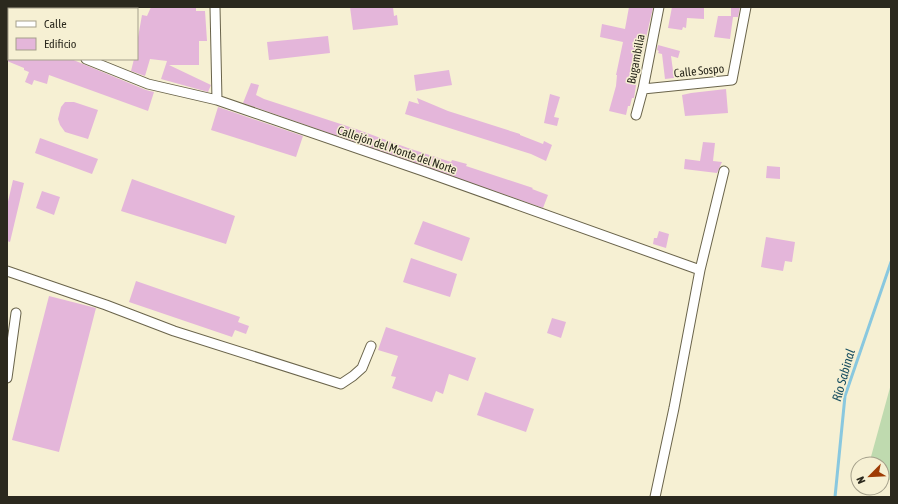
<svg xmlns="http://www.w3.org/2000/svg" width="898" height="504" font-family="'Asap Condensed',sans-serif">
  <rect width="100%" height="100%" fill="#f6f0d3"/>
  <path fill="#bfdaaf" d="M891,384V480L882,479V464H869Z"/>
  <g fill="none" stroke-linecap="round" stroke-linejoin="round">
    <path stroke="#89c8df" stroke-width="3" d="M835,497L845,396L891,262"/>
  </g>
  <path fill="#e4b6da" d="M151,7H196V11H205L207,41H199V65H169L211,85L208,92L161,79L167,61L150,59L145,76L131,71L134,59H137V43L142,15L147,16Z
    M350,7H393L394,16L397,15L398,25L353,30Z
    M629,7L653,8L639,67L634,98H632L630,106H628L626,115L609,111L616,86L617,75H616L623,42L600,37L602,24L625,29Z
    M672,7H704V19L687,18L686,28L683,27L682,30L668,28Z
    M731,7H740L738,17H733L730,39L714,37L718,16H731Z
    M328,36L330,53L269,60L267,42Z
    M658,45L680,51L678,58L671,56L674,78L665,79L662,54L658,53L659,51L657,50Z
    M7,59H71L146,90L154,92L148,111L49,75L47,84L34,80L32,85L25,82L29,72L24,70V68L7,61Z
    M449,70L452,85L416,91L414,75Z
    M251,83L259,85L256,95L264,99L356,129L408,148L451,162L452,160L467,164L466,166L533,188L532,189L548,195L543,208L243,103Z
    M726,89L728,113L685,116L682,95L691,93Z
    M550,94L560,97L554,117L559,118L557,126L544,123Z
    M417,98L448,111L520,134V135L543,144L544,141L552,145L546,161L531,154L405,114L409,101L419,104Z
    M65,102H74L98,110L88,139L65,132L60,125L58,119L61,107Z
    M218,107L303,136L296,157L211,130Z
    M40,138L98,159L92,174L35,153Z
    M703,142L715,143L713,161L722,162L717,173L684,169L685,159L700,161Z
    M767,166L780,167V179L766,178Z
    M132,179L235,216L226,244L121,211Z
    M13,180L24,183L10,242L7,241V206Z
    M42,191L60,197L54,215L36,208Z
    M423,221L470,238L462,261L414,244Z
    M659,231L669,234L666,248L653,244L654,238H657Z
    M766,237L795,242L792,262L785,261L783,271L761,267Z
    M411,258L457,274L450,297L403,282Z
    M136,281L240,317L238,322L249,326L246,334L235,330L232,337L129,302Z
    M49,296L96,308L59,452L12,440Z
    M552,318L566,322L561,338L547,333Z
    M386,327L476,358L468,381L449,374L443,394L436,391L432,402L392,388L396,377L391,376L398,356L378,350Z
    M485,392L534,409L526,432L477,415Z"/>
  <g fill="none" stroke-linecap="round" stroke-linejoin="round">
    <defs>
      <path id="minor" d="M215,7L217,100
        M7,28L9,29
        M86,59L148,84L217,100L423,171L700,270
        M643,89L732,80L746,7
        M636,115L643,89L659,7
        M7,271L106,305L174,331L341,384L353,376L362,368L371,346
        M7,378L16,313
        M655,497L674,408L700,270L724,171"/>
    </defs>
    <use href="#minor" stroke="#6a644b" stroke-width="11"/>
    <use href="#minor" stroke="#fff" stroke-width="9"/>
  </g>
  <g text-anchor="middle" stroke-width="3" stroke-linejoin="round" paint-order="stroke">
    <g font-size="12" fill="#2b291e" stroke="#f6f0d3">
      <text transform="translate(636 59) rotate(-79)" y="4">Bugambilia</text>
      <text transform="translate(699 71) rotate(-6)" y="4">Calle Sospo</text>
      <text transform="translate(397 150) rotate(19)" y="4">Callejón del Monte del Norte</text>
    </g>
    <g font-size="13" font-style="italic" fill="#1b5061" stroke="#f6f0d3">
      <text transform="translate(843 375) rotate(-74)" y="5">Río Sabinal</text>
    </g>
  </g>
  <rect width="898" height="504" fill="none" stroke="#2b291e" stroke-width="16"/>
  <rect x="8" y="8" width="130" height="52" fill="#f6f0d3" stroke="#a5a08b"/>
  <rect x="16" y="21" width="20" height="6" fill="#ffffff" stroke="#a5a08b"/>
  <text x="44" y="28" font-size="12" fill="#2b291e">Calle</text>
  <rect x="16" y="38" width="20" height="12" fill="#e4b6da" stroke="#a5a08b"/>
  <text x="44" y="48" font-size="12" fill="#2b291e">Edificio</text>
  <g transform="translate(870 476) rotate(246)"><circle r="19" fill="#f6f0d3" stroke="#a5a08b"/>
  <path d="M0-3L7 15L0 10L-7 15Z" fill="#9f3c04"/>
  <text y="-6" font-size="11" font-weight="bold" text-anchor="middle" fill="#2b291e">N</text>
  </g>
</svg>
